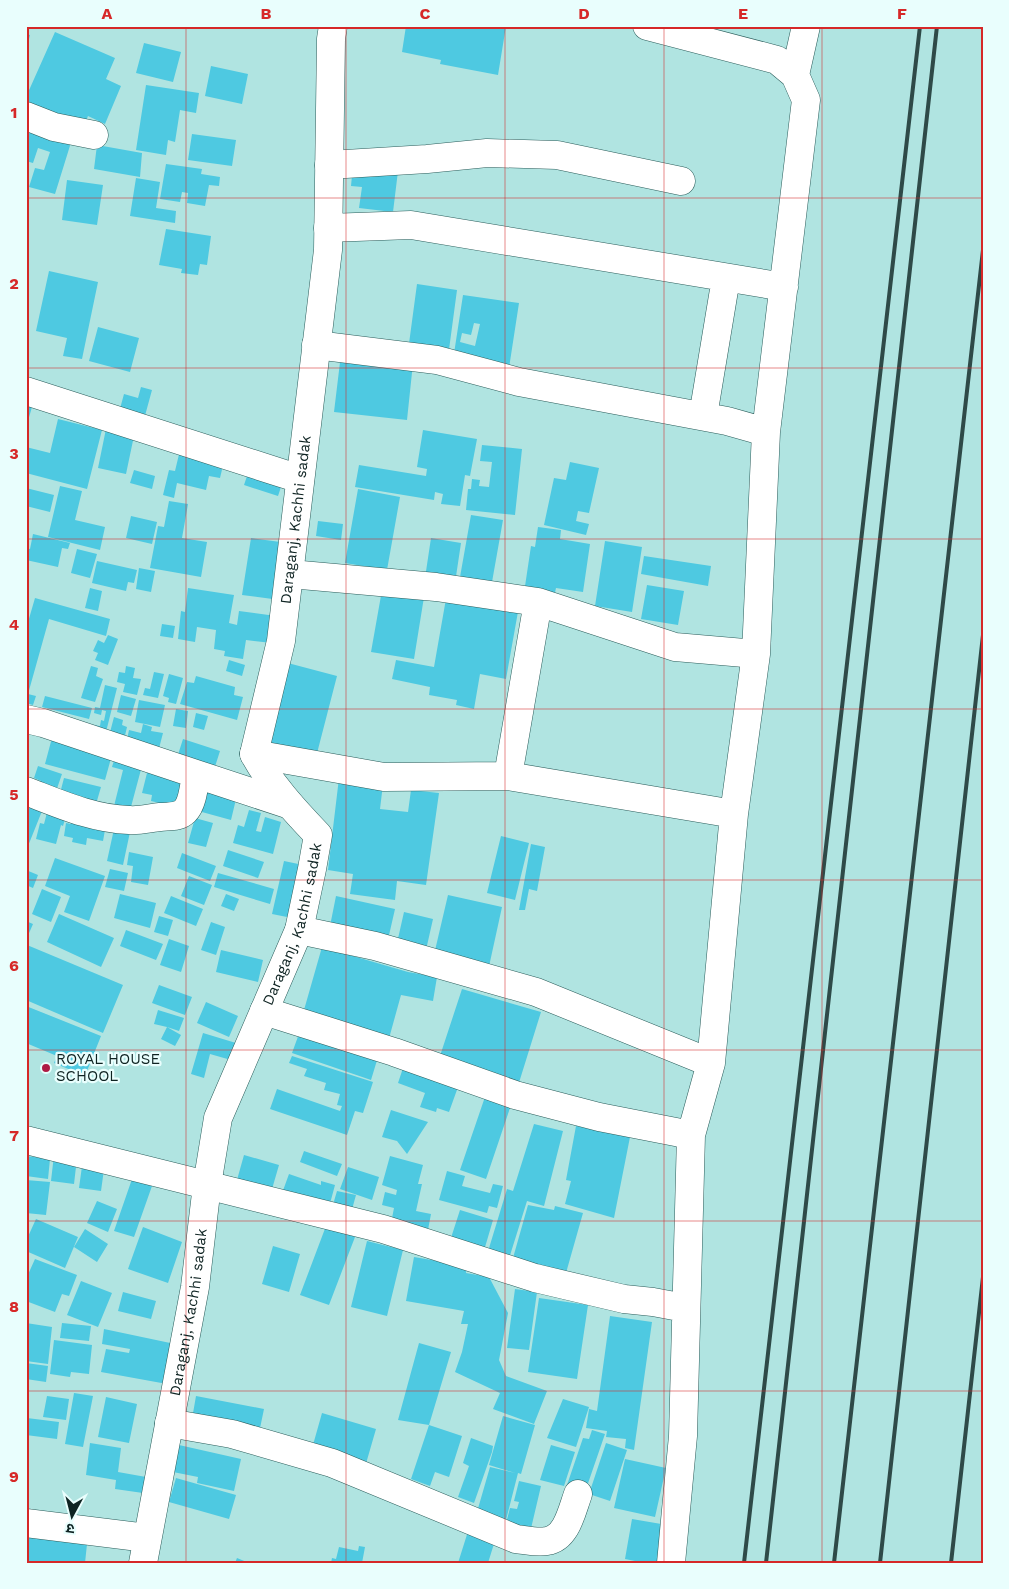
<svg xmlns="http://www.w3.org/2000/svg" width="1009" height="1589" font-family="'Work Sans','Noto Sans Devanagari',sans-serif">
  <rect width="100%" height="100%" fill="#b0e4e1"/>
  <path fill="#4ec9e1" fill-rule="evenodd" d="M406,26H506L498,75L440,64L441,60L402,52Z
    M55,32L115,58L106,79L121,86L105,124L88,116L82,131L26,107V97Z
    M26,34L30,35L27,47H26Z
    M144,43L181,52L173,82L136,73Z
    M211,66L248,74L242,104L205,96Z
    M146,85L199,93L196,113L180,110L175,142L168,140L166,155L136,150Z
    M26,123L73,136L55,194L29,187L35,168L44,170L50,152L38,148L33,163L26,161Z
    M192,134L236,140L232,166L188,160Z
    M97,145L142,153L140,177L94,169Z
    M166,164L202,169L201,174L220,177L219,186L209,185L205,206L187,203L188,193L182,192L180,202L160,199Z
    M353,165L398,171L393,212L359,208L362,187L351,186Z
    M136,178L160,182L156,208L176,211L175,223L130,216Z
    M67,180L103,185L97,225L62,220Z
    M166,229L211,236L207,265L200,264L198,275L181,273L182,269L159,265Z
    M49,271L98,282L82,359L63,356L67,338L36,331Z
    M417,284L457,290L448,357L408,351Z
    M463,295L519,303L509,368L453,360ZM474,323L480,324L475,346L460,342L462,333L471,335Z
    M98,327L139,338L130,372L89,361Z
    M341,354L413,363L407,420L334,412Z
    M141,387L152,390L143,423L118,416L124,394L138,398Z
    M26,394L35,397L27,424H26Z
    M58,419L102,430L87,489L26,473V447L50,453Z
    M107,424L135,431L126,474L98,468Z
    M423,430L477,439L470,476L465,475L460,506L441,504L443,494L435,492L434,500L355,487L359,465L426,476L427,469L417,467Z
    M482,445L522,449L515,515L466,510L468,489H471L472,479L480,480L479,486L489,487L492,462L480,461Z
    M181,446L225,457L220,478L209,476L206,490L177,483L174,498L163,495L169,470L175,471Z
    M570,462L599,468L589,513L578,511L576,521L589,524L586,535L544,525L554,478L566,480Z
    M250,467L284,478L278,496L244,485Z
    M134,470L155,476L152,489L130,483Z
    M60,486L82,491L75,520L105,527L100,550L48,537Z
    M26,488L54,495L50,512L26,506Z
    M358,489L400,497L387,570L345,563Z
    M169,501L188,504L182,538L207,542L201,577L150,568L158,526L164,527Z
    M471,515L503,520L492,582L460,577Z
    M131,516L157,522L152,544L126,538Z
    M318,521L343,524L341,540L316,536Z
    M538,527L561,530L560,539L590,544L583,592L556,588L554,597L524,593L531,546L535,547Z
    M33,534L70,543L68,549L62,548L58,567L26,560V548L30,549Z
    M251,538L288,543L280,600L242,595Z
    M431,538L461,543L455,583L425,578Z
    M605,541L642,547L632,612L595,606Z
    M77,549L97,554L90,578L71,573Z
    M644,556L711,566L708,586L641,574Z
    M97,561L137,570L134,583L128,582L126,591L92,583Z
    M139,568L155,571L151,592L136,589Z
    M647,585L684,591L678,625L641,619Z
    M90,588L102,591L98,611L85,608Z
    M188,588L234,595L229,623L237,625L239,611L276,616L272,643L246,640L243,659L224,656L225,651L214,649L216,630L197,627L195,642L178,639L181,611L185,612Z
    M382,590L424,597L414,659L371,652Z
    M447,593L519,606L506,679L480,674L474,709L456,705L457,700L429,695L430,687L392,679L396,660L434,667Z
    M35,598L110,619L106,636L49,619L28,694L36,696L33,705L26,703V629Z
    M162,624L175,626L173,638L160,636Z
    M108,635L118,639L108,665L95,660L98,653L93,651L98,640L104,643Z
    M229,660L245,665L242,676L226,671Z
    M284,662L337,676L315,761L262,747Z
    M91,666L98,668L96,676L103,679L95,702L81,698Z
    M126,666L135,668L133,678L141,679L137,695L123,692L125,684L117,682L119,672L125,673Z
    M154,672L164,674L158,698L143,695L145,688L150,689Z
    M169,674L183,678L176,704L168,702L169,698L163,696Z
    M196,676L235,687L234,695L243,697L237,720L180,704L187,682L194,683Z
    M105,685L117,688L104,740L90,737L93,725L100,726L101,720L104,721L106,711L102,710L101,715L94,713L95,707L100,708Z
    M121,695L136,699L131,716L117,712Z
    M45,696L92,708L89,719L42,707Z
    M139,700L165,705L160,727L135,722Z
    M176,709L188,711L186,728L173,726Z
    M196,713L208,716L204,730L193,727Z
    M114,717L123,720L122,725L127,727L123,744L108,740Z
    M143,724L152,727L151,731L163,733L157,756L125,749L129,730L141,733Z
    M53,734L113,751L105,780L45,764Z
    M183,739L220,751L212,776L175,764Z
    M116,754L143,762L128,818L112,814L123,770L112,767Z
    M38,766L62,774L54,797L37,792L41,781L34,778Z
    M148,769L190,781L184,809L151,801L152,795L142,793Z
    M64,778L101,787L94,811L58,801Z
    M339,778L383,784L380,809L408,812L411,790L439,793L426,885L397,881L395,900L350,894L353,874L328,870Z
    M198,784L237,795L231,820L191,809Z
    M26,799L44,806L26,851Z
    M49,805L68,809L63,826L61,825L56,844L36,839L40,823L44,824Z
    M249,810L261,813L256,831L261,832L265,817L281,822L273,854L233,843L238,825L244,827Z
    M73,813L107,819L103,841L87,838L86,845L72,842L73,838L64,836L66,823L71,824Z
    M195,818L213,823L206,847L188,843Z
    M114,829L130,832L123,865L107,861Z
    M501,836L529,843L515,900L487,893Z
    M531,844L545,847L537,891L529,889L525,910H519Z
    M228,850L264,862L258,878L223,866Z
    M129,852L153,857L148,885L131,882L133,866L127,865Z
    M182,853L216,866L210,881L177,868Z
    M55,858L105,876L89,921L64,912L70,896L45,886Z
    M284,861L308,866L297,919L272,914Z
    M110,869L128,873L124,891L105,887Z
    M26,870L38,875L33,888L26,885Z
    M218,873L274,889L270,904L214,887Z
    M189,876L212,885L204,905L181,896Z
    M42,889L61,897L51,922L32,914Z
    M120,894L156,903L150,928L114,918Z
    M226,894L239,899L234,911L221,906Z
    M448,895L502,907L488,971L433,959Z
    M171,896L203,909L196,926L164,913Z
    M336,896L395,909L387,944L329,931Z
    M404,912L433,919L426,950L397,943Z
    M59,914L114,938L101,967L47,942Z
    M159,916L173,920L168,936L154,932Z
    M26,921L33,924L26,940Z
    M211,922L225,927L216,955L201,950Z
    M126,930L163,944L156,960L120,946Z
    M169,939L189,946L181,972L160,965Z
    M27,945L123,985L103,1033L26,1000Z
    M322,947L408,972L437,977L433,1001L401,995L388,1042L302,1017Z
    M221,950L263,960L258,982L216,972Z
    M159,985L192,997L185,1015L152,1003Z
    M462,989L541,1012L517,1089L438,1062Z
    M206,1002L238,1016L229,1037L197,1023Z
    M26,1006L101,1036L85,1076L54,1063L57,1056L26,1043Z
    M158,1010L184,1018L179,1031L167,1027L181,1035L175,1046L161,1039L167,1027L154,1024Z
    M300,1031L378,1057L371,1080L292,1053Z
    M203,1033L236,1043L231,1060L210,1054L204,1078L191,1074Z
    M292,1056L373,1082L363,1113L355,1111L347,1135L270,1109L277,1089L340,1111L342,1106L337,1105L340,1094L324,1090L326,1083L304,1076L307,1069L289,1063Z
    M403,1068L458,1087L449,1112L437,1108L436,1112L420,1107L425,1093L398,1083Z
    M487,1091L513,1099L486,1179L460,1170Z
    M391,1110L428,1122L407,1154L397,1141L382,1137Z
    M534,1124L563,1131L544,1206L527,1201L507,1265L486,1258L507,1189L513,1191Z
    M576,1126L630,1137L614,1218L565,1204L571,1181L566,1180Z
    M304,1151L342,1164L337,1176L300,1162Z
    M54,1155L77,1158L74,1184L51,1181Z
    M244,1155L279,1165L270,1196L235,1187Z
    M26,1156L50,1159L48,1179L26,1176Z
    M390,1156L423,1165L418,1184H422L416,1211L431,1214L427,1235L390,1228L394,1208L382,1205L385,1192L396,1195L397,1190L382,1185Z
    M83,1159L105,1162L101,1191L79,1188Z
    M348,1167L379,1177L372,1200L340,1189Z
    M447,1171L465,1176L462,1186L490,1193L493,1184L503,1186L497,1208L489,1206L487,1213L439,1200Z
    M289,1174L321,1185V1181L335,1185L328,1211L281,1196Z
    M132,1179L152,1186L134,1237L114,1231Z
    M26,1180L50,1182L46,1215L26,1213Z
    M337,1191L356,1195L351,1213L332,1208Z
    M97,1201L117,1209L108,1232L87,1223Z
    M528,1205L554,1210L555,1206L583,1213L564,1280L511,1265Z
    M460,1210L493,1220L483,1254L449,1244Z
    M36,1219L78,1237L65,1268L26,1251V1241Z
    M326,1226L355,1237L329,1305L300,1295Z
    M143,1227L182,1242L168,1283L128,1269Z
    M85,1229L108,1244L97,1262L74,1247Z
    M367,1241L403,1250L387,1316L351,1307Z
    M273,1246L300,1254L289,1292L262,1284Z
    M414,1257L467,1266L466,1273L489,1277L508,1313L499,1360L506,1376L547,1391L534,1424L493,1409L500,1393L455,1372L462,1352L468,1324H461L464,1311L406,1301Z
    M35,1259L77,1275L69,1296L62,1294L55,1312L26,1301V1279Z
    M81,1281L112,1293L98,1327L67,1315Z
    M515,1289L537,1292L529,1350L507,1348Z
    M123,1292L156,1301L151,1319L118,1311Z
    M539,1298L588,1305L577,1379L528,1372Z
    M610,1316L652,1322L634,1450L625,1448L626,1439L606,1437L607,1431L586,1428L589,1409L597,1411Z
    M26,1323L52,1327L48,1364L26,1361Z
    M62,1323L91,1326L89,1341L60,1338Z
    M104,1329L175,1344L167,1384L101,1372L106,1349L129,1353L130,1349L102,1344Z
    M54,1340L92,1345L89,1374L71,1372L70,1377L50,1374Z
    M419,1343L451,1352L429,1425L398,1420Z
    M26,1363L48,1366L46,1382L26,1379Z
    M74,1393L93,1396L83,1447L65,1444Z
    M47,1396L69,1399L66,1420L43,1417Z
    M196,1396L264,1409L259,1433L192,1419Z
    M106,1397L137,1404L129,1443L98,1437Z
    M563,1399L589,1407L576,1447L547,1438Z
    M322,1413L376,1429L365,1467L311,1452Z
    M503,1416L535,1425L521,1474L518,1473L506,1520L477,1512L490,1467L515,1473L489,1465Z
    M27,1418L59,1422L57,1439L26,1435Z
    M429,1425L462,1436L449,1477L435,1472L430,1486L411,1479Z
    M592,1430L605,1434L585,1492L567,1485L583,1438L589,1439Z
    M471,1438L493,1446L492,1452L474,1503L458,1497L469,1466L463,1463Z
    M90,1443L121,1448L118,1472L146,1477L143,1493L115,1489L116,1480L86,1475Z
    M606,1443L627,1450L610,1501L589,1494Z
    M179,1445L241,1459L234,1491L197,1483L198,1477L173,1472Z
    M551,1445L575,1452L564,1486L540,1480Z
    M625,1459L666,1468L655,1517L614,1508Z
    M176,1478L236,1495L229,1519L169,1502Z
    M519,1481L541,1486L529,1537L504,1531L510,1508L517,1509L519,1502L514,1501Z
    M632,1519L673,1526L667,1563H645L625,1559Z
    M470,1525L497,1534L488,1563H458Z
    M26,1535L87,1544L85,1563H26Z
    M359,1546L365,1547L362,1563H331L332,1558L336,1559L339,1547L358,1551Z
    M237,1558L249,1563H235Z"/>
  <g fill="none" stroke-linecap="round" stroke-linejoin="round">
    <defs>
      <path id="street" d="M647,26L777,60L795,75L806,100L766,432L756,654L734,814L711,1063L691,1135L683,1436L671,1563
        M795,75L806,26
        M26,116L54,127L94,135
        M329,165L427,159L487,153L557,155L681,181
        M328,228L411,225L784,287
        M316,345L437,360L519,382L727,421L766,432
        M26,391L300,479
        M703,416L726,278
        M290,574L436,587L538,602L675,647L756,654
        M26,719L43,723L196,774
        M254,754L384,777L508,776L734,814
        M508,776L538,602
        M26,791C60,804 93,819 129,820C139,821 150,818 160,817C169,816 178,818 185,811C193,803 194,785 196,774L290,805
        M299,930L375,946L536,992L711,1063
        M264,1011L394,1052L515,1095L599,1117L691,1135
        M26,1140L383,1229L535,1278L624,1299L653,1302L685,1308
        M169,1423L232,1434L332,1463L516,1539C526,1540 537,1543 547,1541C567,1538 572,1510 578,1494
        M26,1523L147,1538"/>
      <g id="secondary">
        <path id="s1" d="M143,1563L195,1287L207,1185L218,1118L299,930L312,869L318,835C294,810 271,785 254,754L281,641L328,250L331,39L333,26"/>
      </g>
    </defs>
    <use href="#street" stroke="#2b5d5b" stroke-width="29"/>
    <use href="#secondary" stroke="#2b5d5b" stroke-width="29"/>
    <use href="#street" stroke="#fff" stroke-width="28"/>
    <use href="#secondary" stroke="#fff" stroke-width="28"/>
    <path stroke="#2e4a48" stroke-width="4" d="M744,1563L920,26
      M766,1563L937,26
      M834,1563L983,250
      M880,1563L983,635
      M951,1563L983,1277"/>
  </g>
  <path fill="none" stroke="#d62828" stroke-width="1" stroke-opacity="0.55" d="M186,26V1563M346,26V1563M505,26V1563M664,26V1563M822,26V1563M26,198H983M26,368H983M26,539H983M26,709H983M26,880H983M26,1050H983M26,1221H983M26,1391H983"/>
  <circle fill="#ae1a44" stroke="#e9fefd" stroke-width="2" cx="46" cy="1068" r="5"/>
  <g text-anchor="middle" stroke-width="4.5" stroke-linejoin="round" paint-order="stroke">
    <g font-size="15" fill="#0e2322" stroke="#e9fefd">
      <text dy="5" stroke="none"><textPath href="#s1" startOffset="1095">Daraganj, Kachhi sadak</textPath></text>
      <text dy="5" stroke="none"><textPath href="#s1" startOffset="660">Daraganj, Kachhi sadak</textPath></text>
      <text dy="5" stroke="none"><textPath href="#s1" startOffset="255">Daraganj, Kachhi sadak</textPath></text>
    </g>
    <g font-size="15" fill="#0e2322" stroke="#e9fefd" text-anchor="start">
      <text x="56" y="1064">ROYAL HOUSE<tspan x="56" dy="17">SCHOOL</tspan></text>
    </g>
  </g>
  <rect width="1009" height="1589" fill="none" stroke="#e9fefd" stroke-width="55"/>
  <g transform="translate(72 1516) rotate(187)" stroke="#e9fefd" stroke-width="4" paint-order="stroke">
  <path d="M0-4L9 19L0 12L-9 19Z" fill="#0e2322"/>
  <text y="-8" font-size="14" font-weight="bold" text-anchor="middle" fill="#0e2322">उ</text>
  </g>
  <rect x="28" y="28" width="954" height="1534" fill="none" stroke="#d62828" stroke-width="2"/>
  <g font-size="16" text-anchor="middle" font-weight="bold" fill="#d62828">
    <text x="107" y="19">A</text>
    <text x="266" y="19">B</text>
    <text x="425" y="19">C</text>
    <text x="584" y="19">D</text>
    <text x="743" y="19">E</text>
    <text x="902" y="19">F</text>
    <text x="14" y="118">1</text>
    <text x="14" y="289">2</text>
    <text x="14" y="459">3</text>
    <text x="14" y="630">4</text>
    <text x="14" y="800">5</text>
    <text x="14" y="971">6</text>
    <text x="14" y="1141">7</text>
    <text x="14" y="1312">8</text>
    <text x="14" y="1482">9</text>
  </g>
</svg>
